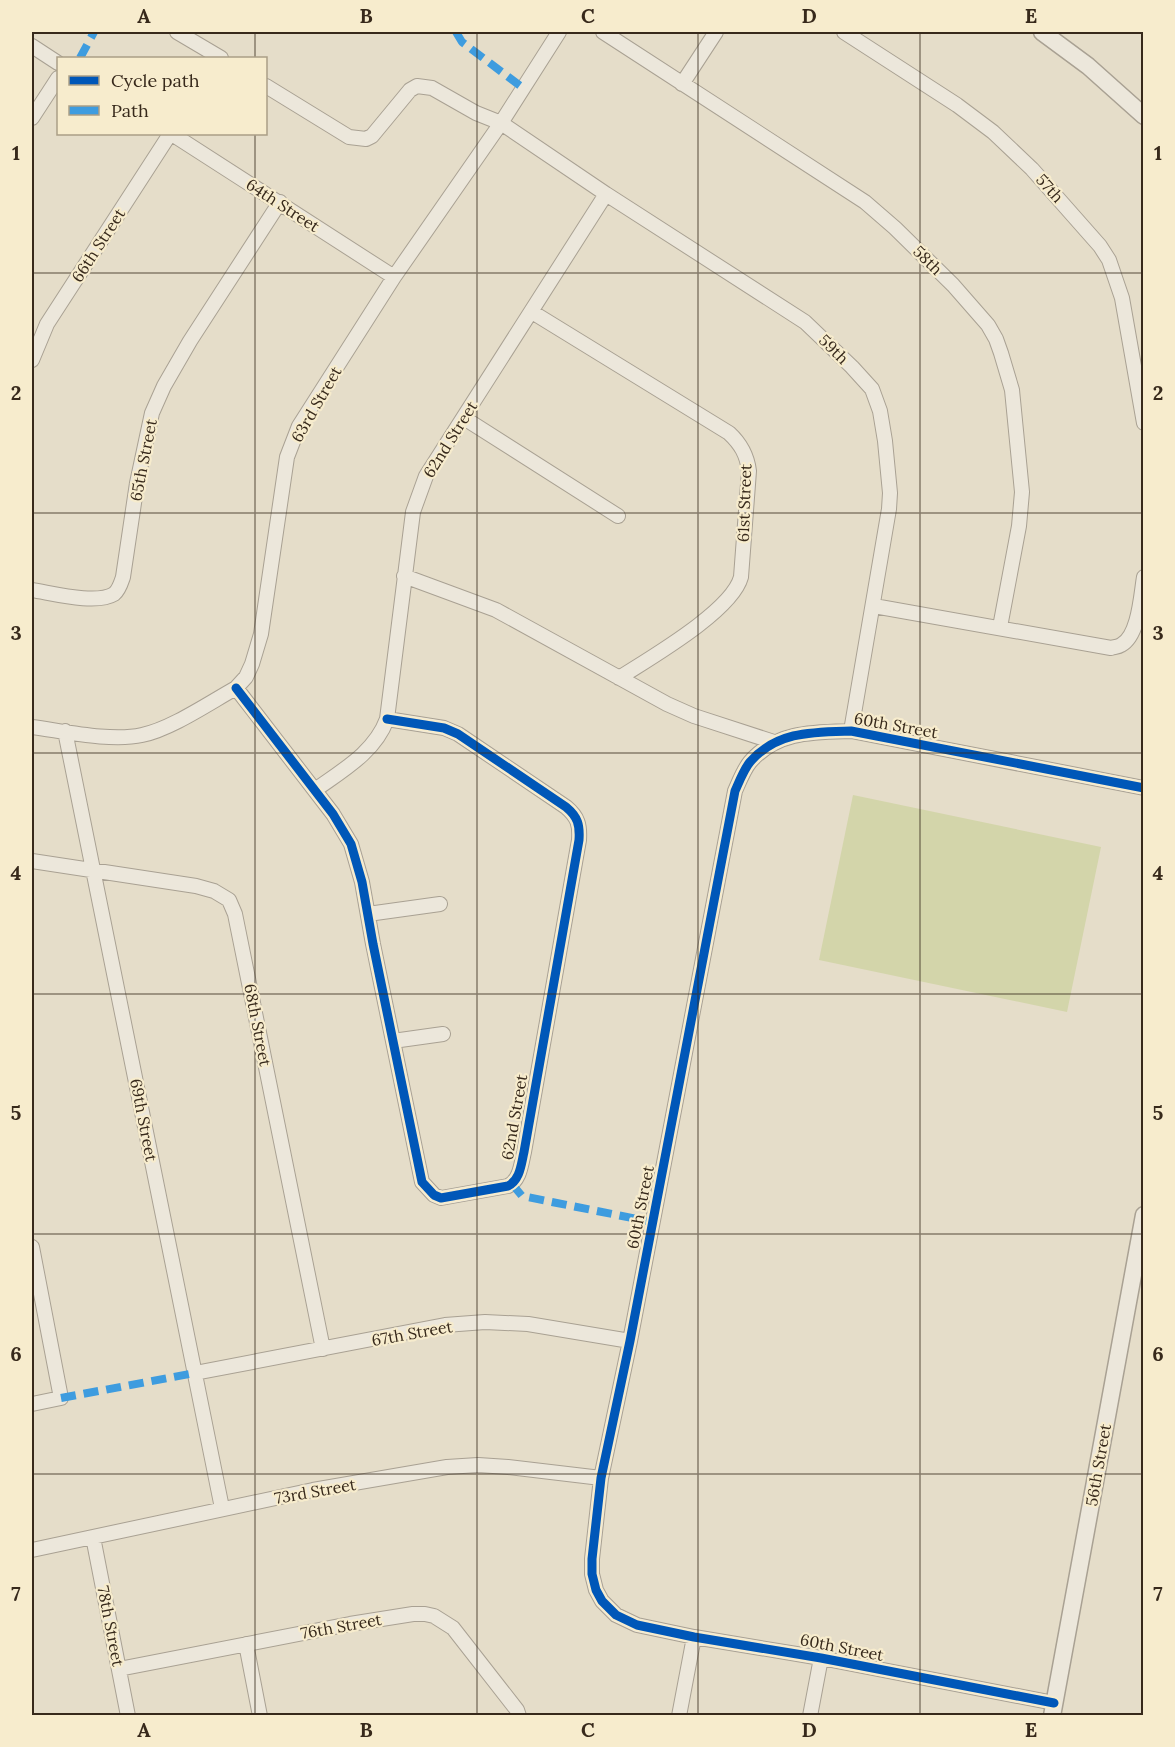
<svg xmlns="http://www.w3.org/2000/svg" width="1175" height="1747" font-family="Lora,serif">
  <rect width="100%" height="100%" fill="#e5ddc9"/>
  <path fill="#d3d5aa" d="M853,795L1101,847L1067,1012L819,960Z"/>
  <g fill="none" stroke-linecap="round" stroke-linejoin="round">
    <defs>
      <path id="minor" d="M177,32L221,58
        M603,32L865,202L895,228L953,285L988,325L996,339L1001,353L1012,390L1022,492L1019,526L1000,627
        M844,32L957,105L993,132L1032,169L1100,246L1109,260L1122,298L1144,423
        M32,46L58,63
        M682,84L716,32
        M266,86L349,137L366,139L372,136L410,90L417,86L432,88L476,113L501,123L606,194L805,322L852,367L872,389L880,411L885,441L890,493L889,509L851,731
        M32,118L58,78
        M172,134L394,277
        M532,312L729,433C741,444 747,455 749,471L741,577C732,611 650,658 619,678
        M32,360L47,324L170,134
        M464,418L618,516
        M404,576L496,610L667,704L694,716L774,742
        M32,590C52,593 96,605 114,594C119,590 121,583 123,577L137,483L152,413L164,386L190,341L280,202
        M874,606L1111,648C1114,647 1118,647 1121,645C1139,636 1141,594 1144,577
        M236,688L333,814L351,844L362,882L373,944L422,1182L434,1195L441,1198L508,1186C520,1180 521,1165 524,1152L579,840C580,825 578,817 566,807L458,734L444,728L387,719
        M32,727C63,731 111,742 142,735C171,729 209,703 236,688L246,677L252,664L261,634L287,457L299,426L394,277L501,123L559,32
        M65,731L222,1508
        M315,790C343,770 375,752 387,719L413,512L426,476L606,194
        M32,861L196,886L214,891L229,900L235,914L323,1349
        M368,914L440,904
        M393,1041L443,1034
        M32,1247L61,1398L32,1404
        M195,1373L445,1325L485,1322L528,1324L630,1341
        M93,1537L128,1716
        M32,1550L313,1490L447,1467L478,1465L508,1467L601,1478
        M246,1644L260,1716
        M119,1669L350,1624L413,1614H425L434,1616L453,1628L517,1710L519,1716
        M1054,1703L821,1658L694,1637L637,1625L616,1615L602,1601L596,1590L592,1574V1559L601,1478L630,1341L735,791C739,782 744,769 750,762C777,731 813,732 851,731L1144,788
        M679,1716L694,1637
        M810,1716L821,1658"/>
      <path id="tertiary" d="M1042,32L1088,66L1144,116
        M1052,1716L1144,1215"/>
    </defs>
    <use href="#minor" stroke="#a9a193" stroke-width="16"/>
    <use href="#tertiary" stroke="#a9a193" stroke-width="19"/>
    <use href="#minor" stroke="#ece7db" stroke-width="14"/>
    <use href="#tertiary" stroke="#ece7db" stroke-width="16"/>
    <path stroke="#3e9cdf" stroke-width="8" stroke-dasharray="15 8" stroke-linecap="butt" d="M456,32L462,42L523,88
      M80,58L94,32
      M512,1184L522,1196L652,1222
      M61,1398L195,1373"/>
    <defs>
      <path id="cycleway" d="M236,688L333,814L351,844L362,882L373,944L422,1182L434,1195L441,1198L508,1186C520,1180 521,1165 524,1152L579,840C580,825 578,817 566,807L458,734L444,728L387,719
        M1054,1703L821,1658L694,1637L637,1625L616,1615L602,1601L596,1590L592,1574V1559L601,1478L630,1341L735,791C739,782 744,769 750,762C777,731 813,732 851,731L1144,788"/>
    </defs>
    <use href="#cycleway" stroke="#f7eccd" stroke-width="13"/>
    <use href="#cycleway" stroke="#0057b8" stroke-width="9"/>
  </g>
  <path fill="none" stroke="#37291b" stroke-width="1.5" stroke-opacity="0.55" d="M255,32V58M477,32V1716M698,32V1716M920,32V1716M255,134V1716M32,273H1144M32,513H1144M32,753H1144M32,994H1144M32,1234H1144M32,1474H1144"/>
  <g text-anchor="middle" stroke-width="4.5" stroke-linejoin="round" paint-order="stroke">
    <g font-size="16" fill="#37291b" stroke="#f7eccd">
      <text transform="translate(1050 188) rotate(48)" y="6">57th</text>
      <text transform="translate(283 205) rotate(33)" y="6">64th Street</text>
      <text transform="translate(98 245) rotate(-57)" y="6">66th Street</text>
      <text transform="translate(928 260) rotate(45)" y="6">58th</text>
      <text transform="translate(834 349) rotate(45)" y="6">59th</text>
      <text transform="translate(316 404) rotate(-60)" y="6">63rd Street</text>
      <text transform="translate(450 439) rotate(-58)" y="6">62nd Street</text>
      <text transform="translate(143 460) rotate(-79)" y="6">65th Street</text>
      <text transform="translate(744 503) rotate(-88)" y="6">61st Street</text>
      <text transform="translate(896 725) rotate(10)" y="6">60th Street</text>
      <text transform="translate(258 1025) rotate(79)" y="6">68th Street</text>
      <text transform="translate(514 1117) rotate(-80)" y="6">62nd Street</text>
      <text transform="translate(144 1120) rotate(79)" y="6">69th Street</text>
      <text transform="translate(640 1207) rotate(-79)" y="6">60th Street</text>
      <text transform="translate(412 1333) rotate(-10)" y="6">67th Street</text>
      <text transform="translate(1098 1465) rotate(-80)" y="6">56th Street</text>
      <text transform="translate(315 1491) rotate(-10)" y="6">73rd Street</text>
      <text transform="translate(111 1626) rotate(79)" y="6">78th Street</text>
      <text transform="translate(341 1626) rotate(-10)" y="6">76th Street</text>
      <text transform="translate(842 1647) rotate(11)" y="6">60th Street</text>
    </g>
  </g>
  <rect width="1175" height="1747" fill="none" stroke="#f7eccd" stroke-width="66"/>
  <rect x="57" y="57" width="210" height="78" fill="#f7eccd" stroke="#aa9e86" stroke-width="1.5"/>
  <rect x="69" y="76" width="30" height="9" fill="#0057b8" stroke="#aa9e86" stroke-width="1.5"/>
  <text x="111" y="87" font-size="18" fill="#37291b">Cycle path</text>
  <rect x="69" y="106" width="30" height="9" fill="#3e9cdf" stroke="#aa9e86" stroke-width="1.5"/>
  <text x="111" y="117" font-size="18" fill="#37291b">Path</text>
  <rect x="33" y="33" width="1109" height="1681" fill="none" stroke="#37291b" stroke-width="2"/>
  <g font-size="20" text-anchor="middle" font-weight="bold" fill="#37291b">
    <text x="144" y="23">A</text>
    <text x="366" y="23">B</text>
    <text x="588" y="23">C</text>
    <text x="809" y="23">D</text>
    <text x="1031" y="23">E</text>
    <text x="16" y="160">1</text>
    <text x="1158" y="160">1</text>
    <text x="16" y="400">2</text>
    <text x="1158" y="400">2</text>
    <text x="16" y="640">3</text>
    <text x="1158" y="640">3</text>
    <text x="16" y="880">4</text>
    <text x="1158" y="880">4</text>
    <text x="16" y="1120">5</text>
    <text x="1158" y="1120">5</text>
    <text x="16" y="1361">6</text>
    <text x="1158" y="1361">6</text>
    <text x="16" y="1601">7</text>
    <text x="1158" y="1601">7</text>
    <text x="144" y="1737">A</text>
    <text x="366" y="1737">B</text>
    <text x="588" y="1737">C</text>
    <text x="809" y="1737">D</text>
    <text x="1031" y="1737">E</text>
  </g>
</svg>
